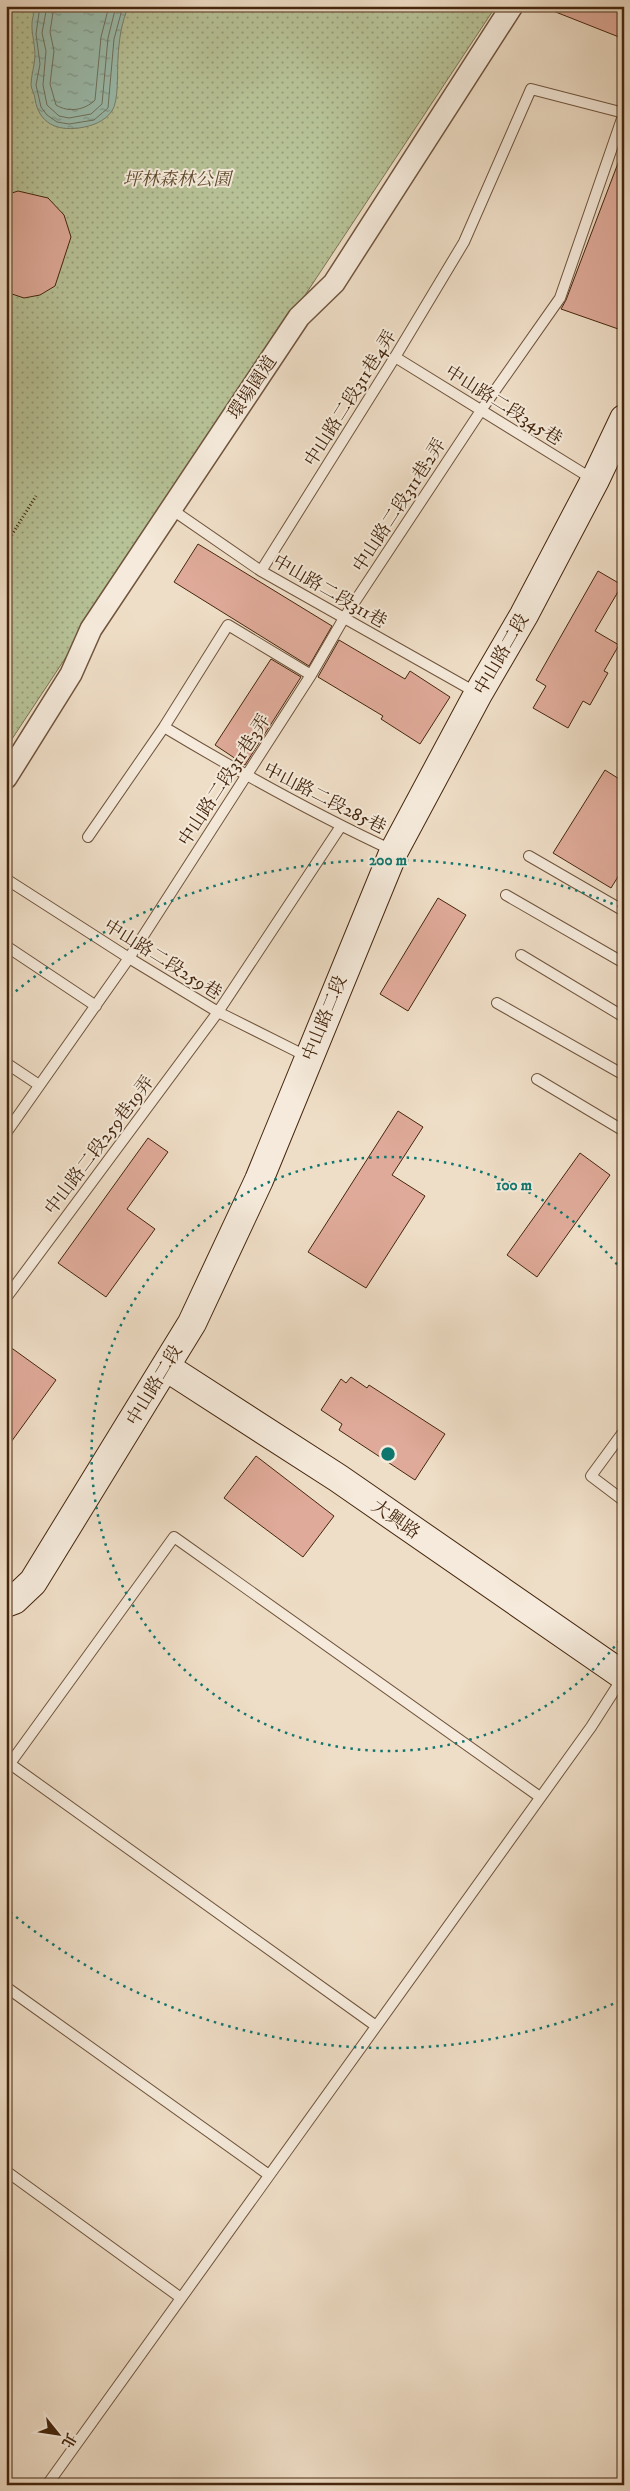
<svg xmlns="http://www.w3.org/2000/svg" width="630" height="2491" font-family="'IM FELL DW Pica','Noto Serif TC',serif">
  <defs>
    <pattern id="park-dots" width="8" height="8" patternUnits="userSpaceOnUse" patternTransform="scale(1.25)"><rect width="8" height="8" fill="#b7c297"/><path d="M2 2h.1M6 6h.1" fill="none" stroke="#979d7a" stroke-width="1.8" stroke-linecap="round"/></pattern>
    <pattern id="water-ripples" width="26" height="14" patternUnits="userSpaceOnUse" patternTransform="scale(1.25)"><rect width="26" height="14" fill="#9bbdae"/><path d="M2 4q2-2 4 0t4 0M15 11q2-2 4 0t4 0" fill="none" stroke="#80998c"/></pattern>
  </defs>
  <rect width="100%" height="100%" fill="#efdec7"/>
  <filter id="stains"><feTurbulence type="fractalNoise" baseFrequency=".004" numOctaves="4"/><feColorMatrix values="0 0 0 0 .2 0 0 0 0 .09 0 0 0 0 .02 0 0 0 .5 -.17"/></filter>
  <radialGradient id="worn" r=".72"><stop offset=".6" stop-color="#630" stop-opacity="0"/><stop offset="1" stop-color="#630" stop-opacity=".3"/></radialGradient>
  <path fill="url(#park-dots)" stroke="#7e7452" d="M6,6H496L6,748Z"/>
  <path fill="url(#water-ripples)" stroke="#79816e" d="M36,6H129C121,22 119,41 118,58C117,71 119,101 112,111C104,122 92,126 79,128C56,131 39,123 35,99C35,94 31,89 31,85C31,75 35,65 35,54C34,33 28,29 36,6Z"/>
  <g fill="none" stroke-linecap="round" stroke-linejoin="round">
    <path stroke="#70725e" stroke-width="1" d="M40,6L36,34L40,64L36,85L41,107L47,115L57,122L69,124L94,120L108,108L114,39L123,6
      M47,6L42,33L46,51L43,85L47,105L59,116L69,118L91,114L102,104L108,38L116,6
      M54,6L50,32L54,51L50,84L56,105C69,113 85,110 95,100L101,37L109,6"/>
  </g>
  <path fill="#dfaa99" stroke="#45260d" d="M624,6V39L543,7L544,6Z
    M623,150L624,151V331L561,309L566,300Z
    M18,191L48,198L64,215L71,237L55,286L40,295L24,298L6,292V195Z
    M198,544L332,626L309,666L174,582Z
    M598,571L622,585L595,631L619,645L604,671L608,673L590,705L583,701L568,728L533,708L546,686L536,680Z
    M339,640L405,679L410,671L450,697L420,744L381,719L383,716L318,677Z
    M271,659L301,677L245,765L215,745Z
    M605,770L624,782V867L611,888L553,853Z
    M438,898L466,915L408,1011L380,994Z
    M398,1111L423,1127L392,1175L425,1196L366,1288L308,1252Z
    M148,1138L168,1152L127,1209L155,1229L106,1297L58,1263Z
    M580,1153L610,1175L537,1277L507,1255Z
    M6,1344L56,1380L6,1449Z
    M351,1377L367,1388L369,1385L445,1434L415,1480L339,1430L342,1424L321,1410L341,1379L346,1383Z
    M256,1456L334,1516L303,1557L224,1498Z"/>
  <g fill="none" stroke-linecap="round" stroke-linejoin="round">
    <defs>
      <path id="lane" d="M395,357L594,480
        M171,509L261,571L477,693
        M261,571L395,357L464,242L531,89L624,113
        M164,727C239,772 314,814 394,851
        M88,837L164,727L228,625L311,675
        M529,856L624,911
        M6,879L129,958L218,1012L308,1057
        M506,895L624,963
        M6,946L96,1006
        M521,955L624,1017
        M497,1003L624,1075
        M6,1063L39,1085
        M537,1079L624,1131
        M6,1133L129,958L311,675L344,618L482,409L560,298L624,113
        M6,1298L218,1012L341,826
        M624,1431L591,1476L624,1501
        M6,1761L376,2026
        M6,1769L174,1537L540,1797
        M6,1987L269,2175
        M6,2171L181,2298
        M47,2485L591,1727L623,1677"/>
      <path id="street" d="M6,778L71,674L91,629L299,317L334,283L512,6"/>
      <path id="secondary" d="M166,1367L338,1478L624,1676
        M6,1603L14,1600L33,1582L192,1323L259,1180L394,851L478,694L524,615L595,480L624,419"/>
    </defs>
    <use href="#lane" stroke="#70543c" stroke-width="12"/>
    <use href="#street" stroke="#70543c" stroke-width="24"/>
    <use href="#secondary" stroke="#45260d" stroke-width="30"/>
    <path stroke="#45260d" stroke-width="3" stroke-dasharray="1 2.5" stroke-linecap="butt" d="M6,544L36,496"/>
    <use href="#lane" stroke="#f5eadb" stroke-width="10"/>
    <use href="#street" stroke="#f5eadb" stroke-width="21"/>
    <use href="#secondary" stroke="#f5eadb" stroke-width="28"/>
  </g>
  <g fill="none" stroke="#0f766e" stroke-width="2.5" stroke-dasharray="2.5 5">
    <path d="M624 1635A297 297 0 1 1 624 1273"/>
    <path d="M620 2001A594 594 0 0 1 10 1912M10 996A594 594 0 0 1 620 907"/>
  </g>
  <g text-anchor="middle" stroke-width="4" stroke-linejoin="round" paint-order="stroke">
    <g font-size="18" font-style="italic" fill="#624d30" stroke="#f5eadb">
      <text x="177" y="185">坪林森林公園</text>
    </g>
    <g font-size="18" fill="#45260d" stroke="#f5eadb">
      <text transform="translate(252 387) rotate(-56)" y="6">環場園道</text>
      <text transform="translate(350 398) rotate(-58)" y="6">中山路二段311巷4弄</text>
      <text transform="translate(504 405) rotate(32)" y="6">中山路二段345巷</text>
      <text transform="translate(399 505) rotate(-57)" y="6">中山路二段311巷2弄</text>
      <text transform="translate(330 591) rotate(30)" y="6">中山路二段311巷</text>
      <text transform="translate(501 654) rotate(-60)" y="6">中山路二段</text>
      <text transform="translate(224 780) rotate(-57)" y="6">中山路二段311巷3弄</text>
      <text transform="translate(325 798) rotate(27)" y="6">中山路二段285巷</text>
      <text transform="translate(163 959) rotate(32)" y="6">中山路二段259巷</text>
      <text transform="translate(324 1018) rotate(-68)" y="6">中山路二段</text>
      <text transform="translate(99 1145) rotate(-53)" y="6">中山路二段259巷19弄</text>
      <text transform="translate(154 1385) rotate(-59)" y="6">中山路二段</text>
      <text transform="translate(396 1519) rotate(35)" y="6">大興路</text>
    </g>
  </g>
  <circle cx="388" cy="1454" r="8" fill="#0f766e" stroke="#f5eadb" stroke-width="2.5"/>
  <g font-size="15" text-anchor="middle" font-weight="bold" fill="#0f766e" stroke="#f5eadb" stroke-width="4" stroke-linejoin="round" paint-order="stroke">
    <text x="388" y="865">200 m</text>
    <text x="514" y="1190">100 m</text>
  </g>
  <rect width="630" height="2491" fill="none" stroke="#efdec7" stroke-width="25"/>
  <rect x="8" y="8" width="615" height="2476" fill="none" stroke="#45260d" stroke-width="2.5"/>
  <rect x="12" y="12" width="605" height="2466" fill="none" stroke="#45260d"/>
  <g transform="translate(58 2434) rotate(120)" stroke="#f5eadb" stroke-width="4" paint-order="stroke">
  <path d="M0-4L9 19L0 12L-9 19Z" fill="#45260d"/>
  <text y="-8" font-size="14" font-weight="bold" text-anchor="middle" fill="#45260d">北</text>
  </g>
  <rect width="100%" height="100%" filter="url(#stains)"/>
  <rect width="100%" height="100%" fill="url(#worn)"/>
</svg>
